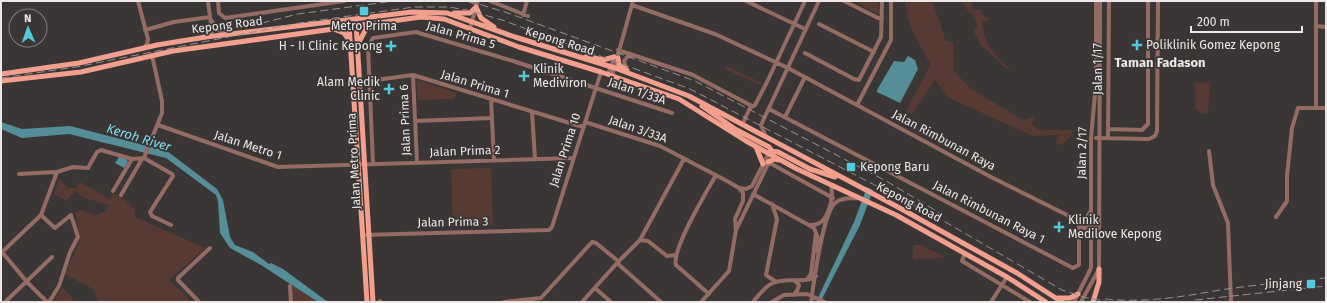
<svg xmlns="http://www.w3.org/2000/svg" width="1327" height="303" font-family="'Fira Sans',sans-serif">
  <rect width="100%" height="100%" fill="#3a3635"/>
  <path fill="#573a33" d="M854,1H878L880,13L877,14Z
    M905,1H932L943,31L945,40L953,43L954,71L970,88L1023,120L1034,117L1032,125L1040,130H1075L1063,145L1056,143L1059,135L1033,136L949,98L935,80L912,114L906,111L931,64C918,44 907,25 905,1Z
    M962,1H976L971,5L973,9L981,10L982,15L989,18V20L982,22C985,45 992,52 1009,68H1006L981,45L973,30L977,26L974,15L969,13Z
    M727,66L762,83L760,85L725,69Z
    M417,80L457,93L454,99L418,100Z
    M1210,82L1208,114L1201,113L1195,108V83Z
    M491,168L493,225L453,227L451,169Z
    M59,179L68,188H76L80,182L110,199L113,193L125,200L135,210V217L205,248L169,280L192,302H98L93,289L65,274L80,240L75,212L80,210L96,215L106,211L109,205L84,198L75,191L66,201L54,194Z
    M913,245H921L943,256V258L913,259Z
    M292,285L317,302H294Z
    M63,287L75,302H53Z"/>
  <path fill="#558e98" d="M908,56L915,60L918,69L900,103L877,92V90L894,61L904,62Z
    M1,122L22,129L70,126L167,151L217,189L223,200L230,237L235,245L253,252L269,264L271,263L283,269L328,302H318L261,265L230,248L220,233L218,201L216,195L166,158L69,134L22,138L1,129Z
    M119,157L126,159L128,162L124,168L115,163Z
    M867,187L873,190L860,225L823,297L822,302H816L854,222Z"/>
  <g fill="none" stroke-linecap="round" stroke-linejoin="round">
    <path stroke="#956c63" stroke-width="4" d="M138,1L148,39L147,44L144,48
      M218,1L219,13L225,18L344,1
      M470,1L477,4
      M490,1L528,16
      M746,1L805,29
      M844,1L878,18H882
      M632,5L715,34L788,68L991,177L1091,227H1098
      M523,15L527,1
      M212,21L217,29L225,34
      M819,24L874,52
      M1316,26L1326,27
      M470,28L478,1
      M145,30L174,22L210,17
      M208,36L212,32L208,1
      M618,50L693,75L752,106
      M805,53L854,79L859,80L881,37L882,1
      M626,69L624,61L628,56H632
      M608,74L615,56
      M413,75L417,163
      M612,76L633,1
      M360,82L413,75L583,127
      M491,99L494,160
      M857,105L891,40V1
      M1316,107V1
      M769,109L1073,268L1079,265V224
      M532,112L535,159
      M785,117L805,77
      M415,121L492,118
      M585,122L660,146L727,181L739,188L743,193V201L735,219L736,230L729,271L701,302
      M158,125L278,167L573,158
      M742,125L750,108L755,105L767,82L805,1
      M1108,129L1142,130L1148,124V1
      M766,137L761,125L819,1
      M1096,138L1149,139L1155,136L1157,131L1158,1
      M1108,138L1109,1
      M1209,151L1213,185L1228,223L1231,302
      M144,158L172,174L173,176L150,212L152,216L171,225
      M768,162L833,198
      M373,164L368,47L373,38L416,32L513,61L672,113
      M19,174L57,172
      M739,188L746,189L752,186L769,153
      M113,191L132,159
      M753,194L814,228L818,238L817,251
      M121,195L142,159
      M772,204L777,219L766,275L776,282
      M41,215L55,228L71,215L78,237L70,252L59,286L49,302
      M1276,217L1287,201V176L1292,128L1298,108H1326
      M1083,223L1090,212
      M1078,224L1087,230L1089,236
      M811,225C828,226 834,199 831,185
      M737,228L770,160
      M362,235L549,230L552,227L601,72
      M640,240L648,241L667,256L675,255
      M2,252L27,282L47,302
      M1,253L41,215L57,172L73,167L88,168L97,152L101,150L132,159L144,158L162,113V101L152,55
      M965,253L962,261L1030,302
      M617,263L661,302
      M808,278L811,274L816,233
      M290,286L291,302
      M595,288L611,302
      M709,294L676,265C671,250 707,191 716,175
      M793,295L797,291L799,285L794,280
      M380,301V302
      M5,302L52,257
      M199,302L178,280V278L210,248
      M504,302L541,298L592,242L596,243L618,261
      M582,302L617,263L640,240L684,159
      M753,302C759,295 765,286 773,283C787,276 803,285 816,276
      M772,302L784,295L807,294L825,302
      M811,302C814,282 822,215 835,203C841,197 850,199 858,198
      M991,302L1007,277
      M1074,302L1091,268V138L1096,83V1
      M1081,302L1099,269L1100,1"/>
    <path stroke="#f29f8d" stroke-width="5" d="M454,13H470L476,7L481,18L494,27
      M356,23L373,302
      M349,24L367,302
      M336,30L344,33L349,40
      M359,42L366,29L374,25
      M586,56L603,60L614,57
      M618,58L619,65L627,70
      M1,74L79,63L157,45L206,37L412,12L447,13L515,37L615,68L689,96L896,206L1017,273L1062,302
      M1,81L81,72L173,51L421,17L444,19L519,47L601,72L679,99L746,141L797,169L896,215L1007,277L1046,302
      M702,106L735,129L769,147L772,151L773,156
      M756,147L763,164
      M771,151L778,152L810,169L835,177
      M768,162L775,159L778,160
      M1056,298H1070L1078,294
      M1093,302L1099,282V269"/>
    <path stroke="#94908f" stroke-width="1" stroke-dasharray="8 4" stroke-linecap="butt" d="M469,1L505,12L695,81L888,182L943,215
      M250,26L298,14L394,1
      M1,78L76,67L299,23L414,7H449L467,10L502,20L690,89L942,220L1062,290L1087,298L1110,302
      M1105,299C1145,303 1181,297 1220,290C1255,285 1291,281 1326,278
      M1195,300L1326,286"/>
  </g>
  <g fill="#54cadd" stroke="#3a3635" stroke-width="1.5">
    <rect x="359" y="6" width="10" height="10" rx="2"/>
    <path d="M1135 39h4v4h4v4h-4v4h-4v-4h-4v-4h4z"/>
    <path d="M389 40h4v4h4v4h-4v4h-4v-4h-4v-4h4z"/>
    <path d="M522 70h4v4h4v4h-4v4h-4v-4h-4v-4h4z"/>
    <path d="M387 83h4v4h4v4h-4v4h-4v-4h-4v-4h4z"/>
    <rect x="846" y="162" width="10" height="10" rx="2"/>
    <path d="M1057 221h4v4h4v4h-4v4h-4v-4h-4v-4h4z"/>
    <rect x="1306" y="279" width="10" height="10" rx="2"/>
  </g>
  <g text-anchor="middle" stroke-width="3.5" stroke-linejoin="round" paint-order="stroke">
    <g font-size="12" fill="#ece8e8" stroke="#3a3635">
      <text transform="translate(227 25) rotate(-7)" y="4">Kepong Road</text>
      <text transform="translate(461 35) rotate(16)" y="4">Jalan Prima 5</text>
      <text transform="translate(560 41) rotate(17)" y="4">Kepong Road</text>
      <text transform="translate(1098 69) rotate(-90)" y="4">Jalan 1/17</text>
      <text transform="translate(475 84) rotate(17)" y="4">Jalan Prima 1</text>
      <text transform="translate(637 91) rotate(19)" y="4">Jalan 1/33A</text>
      <text transform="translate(405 120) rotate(-92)" y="4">Jalan Prima 6</text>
      <text transform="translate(638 129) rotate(19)" y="4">Jalan 3/33A</text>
      <text transform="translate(944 140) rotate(28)" y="4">Jalan Rimbunan Raya</text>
      <text transform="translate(248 145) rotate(18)" y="4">Jalan Metro 1</text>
      <text transform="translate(565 150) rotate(-72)" y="4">Jalan Prima 10</text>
      <text transform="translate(465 151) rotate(-2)" y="4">Jalan Prima 2</text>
      <text transform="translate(1082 153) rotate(-89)" y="4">Jalan 2/17</text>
      <text transform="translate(354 161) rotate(-93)" y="4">Jalan Metro Prima</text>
      <text transform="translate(909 202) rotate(28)" y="4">Kepong Road</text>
      <text transform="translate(989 212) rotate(27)" y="4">Jalan Rimbunan Raya 1</text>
      <text transform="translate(453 222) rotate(-1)" y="4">Jalan Prima 3</text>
    </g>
    <g font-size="12" fill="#ece8e8" stroke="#3a3635" text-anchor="start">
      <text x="364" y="30" text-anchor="middle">Metro Prima</text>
      <text x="1146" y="49">Poliklinik Gomez Kepong</text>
      <text x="382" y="50" text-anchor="end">H - II Clinic Kepong</text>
      <text x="533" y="73">Klinik<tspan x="533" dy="14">Mediviron</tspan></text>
      <text x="380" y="86" text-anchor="end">Alam Medik<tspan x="380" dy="14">Clinic</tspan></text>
      <text x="860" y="171">Kepong Baru</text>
      <text x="1068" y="224">Klinik<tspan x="1068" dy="14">Medilove Kepong</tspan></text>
      <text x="1302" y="288" text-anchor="end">Jinjang</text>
    </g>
    <g font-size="13" font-weight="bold" fill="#ece8e8" stroke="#3a3635">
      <text x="1160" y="67">Taman Fadason</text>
    </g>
    <g font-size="13" font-style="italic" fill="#7fddec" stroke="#3a3635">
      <text transform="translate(139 137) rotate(17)" y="5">Keroh River</text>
    </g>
  </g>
  <rect width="1327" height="303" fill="none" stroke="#ece8e8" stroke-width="4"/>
  <g transform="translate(28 28) rotate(358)"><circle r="19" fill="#3a3635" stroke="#817d7d"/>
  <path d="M0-3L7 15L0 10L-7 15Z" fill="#54cadd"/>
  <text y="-6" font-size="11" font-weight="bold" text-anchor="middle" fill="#ece8e8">N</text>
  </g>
  <path d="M1191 26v6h111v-6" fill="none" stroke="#ece8e8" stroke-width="2"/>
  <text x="1197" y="26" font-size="12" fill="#ece8e8" stroke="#3a3635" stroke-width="3" paint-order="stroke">200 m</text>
</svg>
